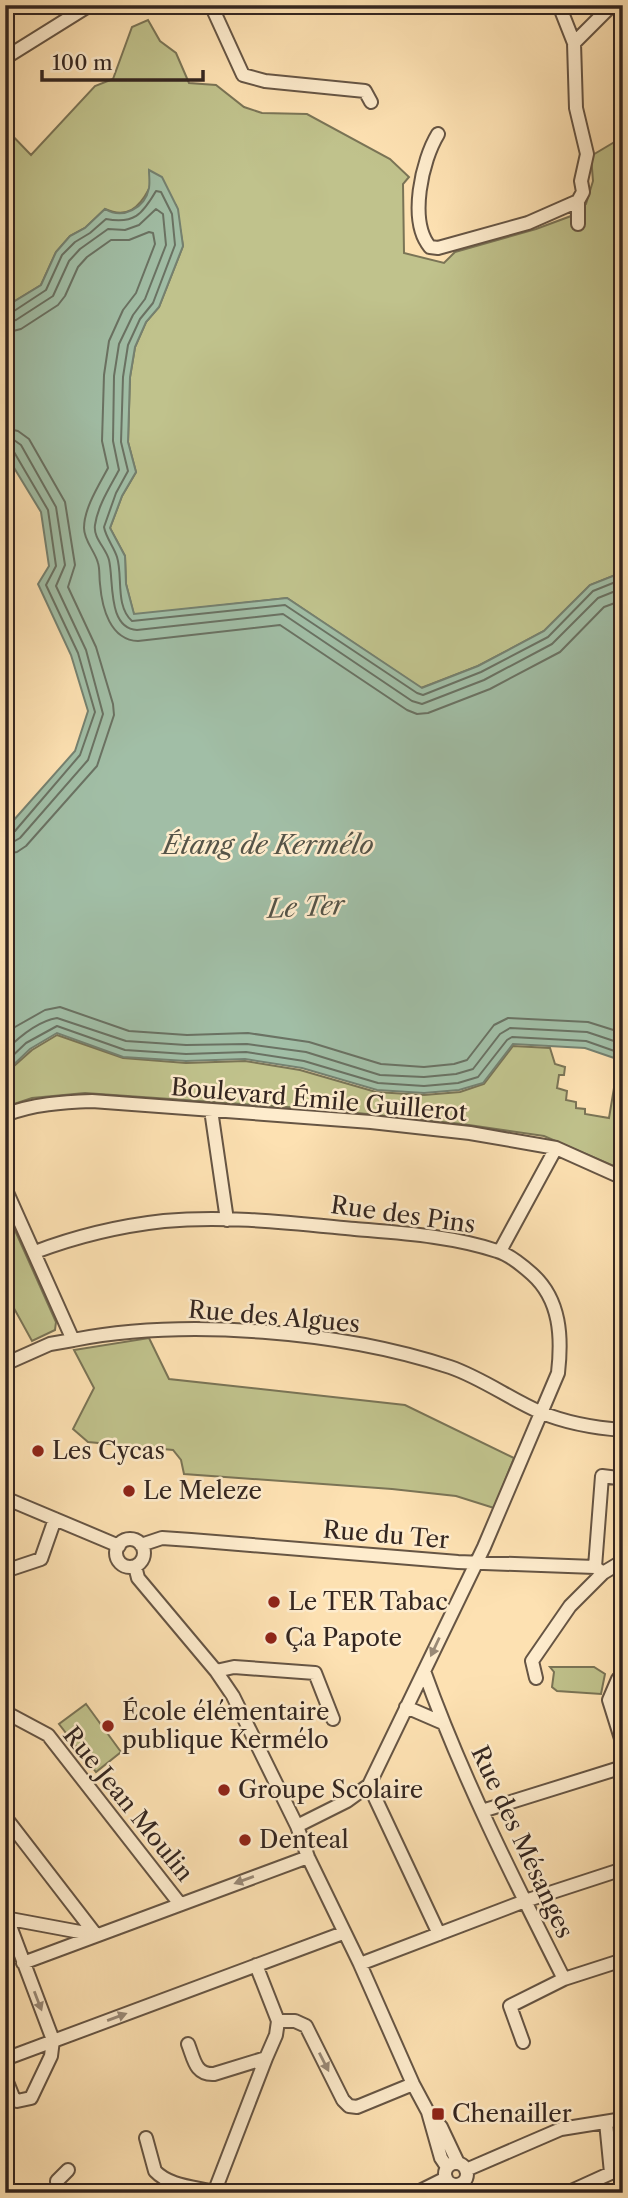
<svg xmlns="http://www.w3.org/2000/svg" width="628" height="2198" font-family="'Libre Caslon Text',serif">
  <rect width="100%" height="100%" fill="#fde1b2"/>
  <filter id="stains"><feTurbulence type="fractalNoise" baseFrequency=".00286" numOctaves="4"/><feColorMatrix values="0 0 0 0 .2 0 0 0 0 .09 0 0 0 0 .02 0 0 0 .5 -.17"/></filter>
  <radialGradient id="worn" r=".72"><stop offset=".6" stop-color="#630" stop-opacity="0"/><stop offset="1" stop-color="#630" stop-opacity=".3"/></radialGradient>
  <path fill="#c0c28c" stroke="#7a7456" stroke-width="2" d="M148,20L160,41L176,53L189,83L216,85L244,107L262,113L307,114L390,159L409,177L403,184L404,253L444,263L455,252L536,229L571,216L586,204L593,181L591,156L623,137V572L590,585L544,631L478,666L421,688L287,598L134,615L126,584L125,556L110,528L122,496L136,472L128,442L130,377L135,347L146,322L159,307L183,246L176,205L149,189C139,208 127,219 105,209L85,228L70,236L56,252L41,285L5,307V128L31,155L95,86L113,79L132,27Z
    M57,1035L123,1058L186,1063L245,1061L300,1070L376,1092L424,1095L460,1092L484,1084L513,1046L550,1048L555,1064L565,1067L564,1075H559L557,1088L567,1091L566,1100L576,1102V1108L585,1109V1114L609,1118L614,1088L623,1083V1170L544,1136L462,1124L329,1110L85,1093L32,1098L5,1107V1074L32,1050Z
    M5,1208L56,1322L55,1330L32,1341L5,1292Z
    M149,1338L169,1379L405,1405L514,1458L494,1508L456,1496L392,1489L184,1474L181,1460L173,1450L88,1442L73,1429L94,1388L74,1350Z
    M550,1667H594L605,1674L601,1694L557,1691L552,1687L554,1672Z
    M86,1704L121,1752L96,1772L59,1724Z"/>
  <path fill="#a1bea6" stroke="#758170" stroke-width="2" d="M149,170L162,177L178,209L183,246L159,307L146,322L135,347L130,377L128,442L136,472L122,496L110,528L125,556L126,584L134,614L287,598L422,688L478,666L544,631L590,585L623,572V1061L585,1048L513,1044L483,1083L459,1090L424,1093L377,1090L302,1068L245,1059L186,1061L123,1057L57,1033L30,1049L5,1073V830L75,751L88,711L71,655L38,584L49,566L41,512L5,453V307L41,285L56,252L70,236L85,228L105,209C123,220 145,208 149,188C150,182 149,176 149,170Z"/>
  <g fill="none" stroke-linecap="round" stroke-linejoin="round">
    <path stroke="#6a7263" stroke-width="2" d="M5,314L11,313L46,290L62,255L75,242L90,233L106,219C134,224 142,215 156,191L161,192L172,214L175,245L153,303L140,319L128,345L123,377L121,442L128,471L116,493L104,527C106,538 114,547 117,557C123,576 115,606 132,621L285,605L417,693L423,695L481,672L548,637L593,591L623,579
      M5,323L16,320L53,296L69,261L80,249L108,229L125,230L139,225L156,209L163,214L166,245L145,299L133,315L119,344L114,376L113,441L119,470C110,487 98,505 95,525C93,538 106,548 109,560C114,580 107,628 137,630L283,614L412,701L422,704L484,680L552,644L598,598L623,588
      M5,333L21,329L58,305L65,296L78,267L87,257L111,240H129L149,232L153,233L155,244L136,293L123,310L109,341L104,375L102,441L108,468C99,485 84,508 84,528C84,541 95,551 98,563C100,569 99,577 100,584C102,608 110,640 138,641L280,625L407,710L417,714L428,713L490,689L560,652L604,607L623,600
      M5,428L18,431L29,439L65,502L75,565L68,587L96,647L113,704L114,715L97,766L26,846L17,852L5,854
      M5,439L14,440L21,445L56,507L65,565L56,586L86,650L103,714L88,760L20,838L13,842L5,843
      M5,448L14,452L48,510L56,566L46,585L78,653L95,712L80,755L15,831L5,835
      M5,1036L15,1027L45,1010L60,1007L129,1031L187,1035L248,1033L309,1042L381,1064L424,1067L454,1064L467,1060L494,1025L508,1018L588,1022L623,1033
      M5,1051C19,1037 38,1021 57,1018L126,1041L186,1045L247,1044L306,1052L380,1075L424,1077L456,1074L473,1069L500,1034L510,1028L587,1032L623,1044
      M5,1063L26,1043L57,1026L125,1050L186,1054L246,1052L304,1061L378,1083L424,1086L458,1083L478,1077L507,1040L512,1037L586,1041L623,1054"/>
    <defs>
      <path id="minor" d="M211,5L243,75L265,81L365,91L371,102
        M559,5L574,43L576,108L587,154L581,181L583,192L578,201V224
        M574,43L612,5
        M5,58L90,5
        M438,134C422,160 408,221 430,247L438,248L528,223L578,201
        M211,1110L227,1220
        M5,1115C32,1104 64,1102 92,1101L371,1122L470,1133L556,1148L623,1178
        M5,1188L73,1340C186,1318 341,1331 450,1367C482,1378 510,1399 540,1412C566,1423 595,1428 623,1430
        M500,1251L556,1148
        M35,1252C77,1236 119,1226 164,1221C227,1215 292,1223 355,1229C402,1233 452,1236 497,1251C508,1254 523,1266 532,1274C561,1300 562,1338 558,1373L484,1547L369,1785L347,1801L297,1826
        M5,1364L50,1344L73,1340
        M5,1498L119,1546
        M116 1553a14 14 0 1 1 28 0a14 14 0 1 1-28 0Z
        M141,1545L162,1538L191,1540L458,1562L595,1567L603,1573L623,1561
        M135,1566L138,1578L216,1671L233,1696L297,1826L308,1857L360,1964L413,2084L428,2112L441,2127L458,2163
        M595,1567L602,1476L618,1478
        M5,1571L41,1559L55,1519
        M216,1671L234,1667L315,1673L333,1719
        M424,1671C462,1777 513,1878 564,1979
        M536,1678L532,1661L570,1606L603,1573
        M618,1679L609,1700L623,1745
        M406,1707L443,1723
        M5,1712L48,1735L180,1904
        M369,1785L439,1934
        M482,1811L623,1767
        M5,1817L96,1935
        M5,1918L96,1935
        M7,1918L53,2040
        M23,1963L308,1857
        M360,1964L525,1901L623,1869
        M278,2021H295L306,2026L343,2100L349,2106L357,2107L413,2084
        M523,2042L510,2006L564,1979L623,1960
        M188,2044C194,2059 195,2075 214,2074L266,2058L276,2035L278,2021L256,1965
        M5,2059L343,1933
        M5,2077L13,2097L17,2101L31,2098L51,2056L53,2040
        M428,2112L441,2158L447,2167
        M146,2138L155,2171C169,2186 194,2187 214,2192
        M445 2174a11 11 0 1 1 22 0a11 11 0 1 1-22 0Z
        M466,2170L561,2129L623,2119
        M58,2193L57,2181L68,2170
        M214,2193L266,2058
        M416,2193L446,2178
        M567,2193L611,2173L606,2122"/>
    </defs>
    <use href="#minor" stroke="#654" stroke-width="16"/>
    <use href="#minor" stroke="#feeccd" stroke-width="12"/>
  </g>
  <defs><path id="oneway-solid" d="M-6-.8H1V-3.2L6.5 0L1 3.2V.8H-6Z" transform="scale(1.75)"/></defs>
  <g fill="#998976">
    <use href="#oneway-solid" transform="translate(435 1647) rotate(115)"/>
    <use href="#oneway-solid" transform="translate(244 1880) rotate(160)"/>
    <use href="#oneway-solid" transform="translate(38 2001) rotate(69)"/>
    <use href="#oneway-solid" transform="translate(117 2017) rotate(-20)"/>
    <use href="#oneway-solid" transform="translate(324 2062) rotate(63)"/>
  </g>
  <g fill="#8f2418" stroke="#feeccd" stroke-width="2.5">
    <circle cx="38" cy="1451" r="7"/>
    <circle cx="129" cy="1491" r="7"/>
    <circle cx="274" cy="1602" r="7"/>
    <circle cx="271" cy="1638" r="7"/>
    <circle cx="108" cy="1726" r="7"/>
    <circle cx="224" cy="1790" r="7"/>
    <circle cx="245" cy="1840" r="7"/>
    <rect x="431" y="2107" width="14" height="14" rx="3.5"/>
  </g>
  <g text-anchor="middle" stroke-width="5" stroke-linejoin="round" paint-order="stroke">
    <g font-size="24" fill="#342620" stroke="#feeccd">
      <text transform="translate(319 1100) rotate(5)" y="8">Boulevard Émile Guillerot</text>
      <text transform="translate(403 1215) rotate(8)" y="8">Rue des Pins</text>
      <text transform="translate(274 1317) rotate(5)" y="8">Rue des Algues</text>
      <text transform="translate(386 1535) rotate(5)" y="8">Rue du Ter</text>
      <text transform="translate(128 1804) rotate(51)" y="8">Rue Jean Moulin</text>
      <text transform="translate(522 1842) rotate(65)" y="8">Rue des Mésanges</text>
    </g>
    <g font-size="24" fill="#342620" stroke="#feeccd" text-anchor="start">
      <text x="52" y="1459">Les Cycas</text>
      <text x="143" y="1499">Le Meleze</text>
      <text x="288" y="1610">Le TER Tabac</text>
      <text x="285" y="1646">Ça Papote</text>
      <text x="122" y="1720">École élémentaire<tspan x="122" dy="28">publique Kermélo</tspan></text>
      <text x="238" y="1798">Groupe Scolaire</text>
      <text x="259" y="1848">Denteal</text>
      <text x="452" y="2122">Chenailler</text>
    </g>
    <g font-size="26" font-style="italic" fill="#555448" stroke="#feeccd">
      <text x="268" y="854">Étang de Kermélo</text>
      <text transform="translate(306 907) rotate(-3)" y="9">Le Ter</text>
    </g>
  </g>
  <rect width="628" height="2198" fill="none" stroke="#fde1b2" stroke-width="28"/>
  <rect x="7" y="7" width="614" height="2184" fill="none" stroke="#342620" stroke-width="3.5"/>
  <rect x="14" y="14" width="600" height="2170" fill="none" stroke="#342620" stroke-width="2"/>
  <path d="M42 70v10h161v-10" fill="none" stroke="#342620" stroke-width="3.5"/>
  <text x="52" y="70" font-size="21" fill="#342620" stroke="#feeccd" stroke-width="5" paint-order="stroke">100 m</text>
  <rect width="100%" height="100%" filter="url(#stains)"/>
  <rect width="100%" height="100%" fill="url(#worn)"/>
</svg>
